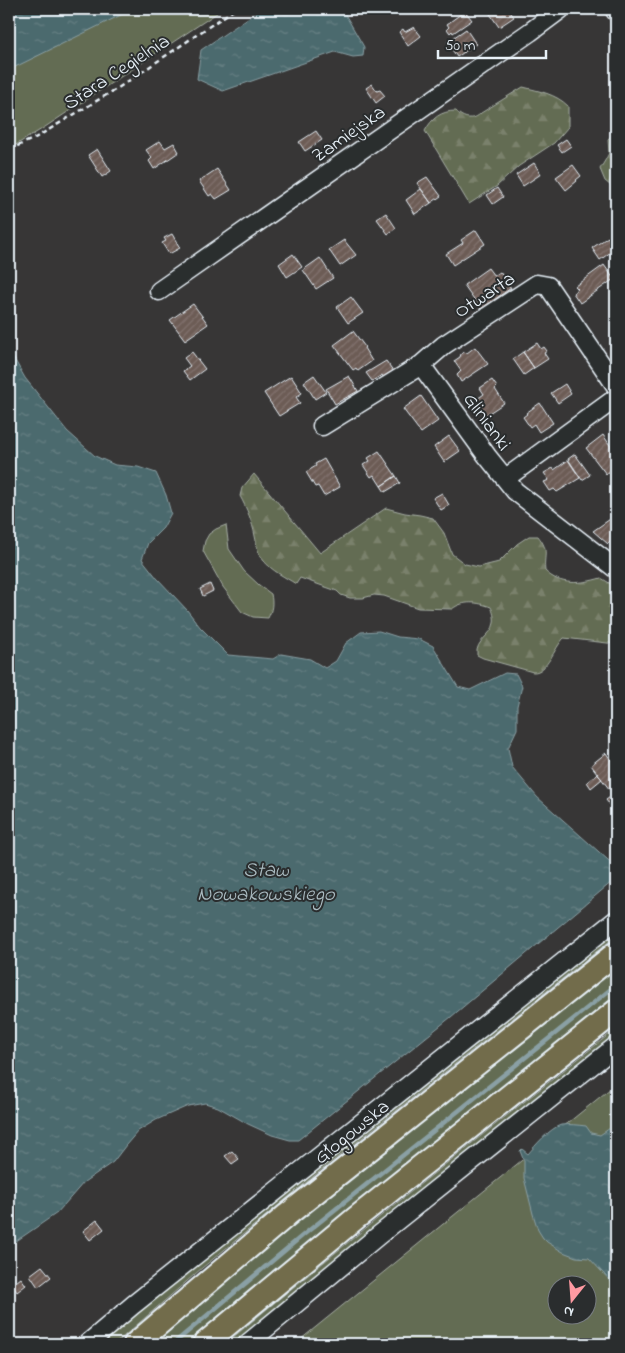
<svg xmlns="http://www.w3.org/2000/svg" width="625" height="1353" font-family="'Indie Flower',sans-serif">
  <defs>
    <pattern id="forest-firs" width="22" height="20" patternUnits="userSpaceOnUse" patternTransform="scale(1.25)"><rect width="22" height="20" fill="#646c52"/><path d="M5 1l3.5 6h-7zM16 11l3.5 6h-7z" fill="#7a816c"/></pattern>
    <pattern id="water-ripples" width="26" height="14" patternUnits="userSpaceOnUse" patternTransform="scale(1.25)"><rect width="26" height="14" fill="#4c6a6e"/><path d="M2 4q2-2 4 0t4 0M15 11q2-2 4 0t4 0" fill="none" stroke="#668083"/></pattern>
    <pattern id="building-hatch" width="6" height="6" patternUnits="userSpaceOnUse" patternTransform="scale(1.25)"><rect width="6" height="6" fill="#6c5b55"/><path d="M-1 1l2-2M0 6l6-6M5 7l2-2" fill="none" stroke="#81736e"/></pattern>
  </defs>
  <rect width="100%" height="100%" fill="#373636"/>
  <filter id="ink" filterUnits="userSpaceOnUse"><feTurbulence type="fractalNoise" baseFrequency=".02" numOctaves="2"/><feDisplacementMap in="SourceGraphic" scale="10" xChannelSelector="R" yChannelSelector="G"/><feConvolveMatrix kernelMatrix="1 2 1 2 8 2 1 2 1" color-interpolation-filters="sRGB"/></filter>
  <g filter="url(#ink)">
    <path fill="#646c52" stroke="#a6aea5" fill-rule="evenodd" d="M9,9H223L42,129L9,149Z
      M226,525L229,549L244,571L259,585L271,594C273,604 272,610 268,618L253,617L242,612L223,587L203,551L205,541L209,534L216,529Z
      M616,930V936L319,1172L202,1268L115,1344H98Z
      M616,966V999L330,1227L189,1344H150L274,1239Z
      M616,1029V1036L285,1302L236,1344H225C353,1236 485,1133 616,1029Z
      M616,1084V1344H295ZM558,1286H588V1316H558Z"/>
    <path fill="url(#forest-firs)" stroke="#a6aea5" d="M523,87C539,91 556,94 568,106V127L554,143L519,166L497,186L469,204L425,131C432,118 441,111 456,111C463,119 474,121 481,113Z
      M616,131V190L605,181L600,169L606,159L609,153L608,139Z
      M254,474L320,553L386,508L405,513L420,515L433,518L444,533L452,554L465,564L479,567L499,562L517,544L529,536H538C550,551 543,555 545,571C560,586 581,584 601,578L616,587V644L564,638C554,648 547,673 533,672L483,658L477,655C475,640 492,636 494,623C495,618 493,611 491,607C477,602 464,600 452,609L418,608L384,596L374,595L363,598H350L341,595L337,591L300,578L296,584C285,577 272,571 264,561C257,553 257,545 255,536C252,521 247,509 240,496L242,488Z"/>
    <path fill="url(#water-ripples)" stroke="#8aa0a5" d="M9,9H133L9,70L14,102L9,106Z
      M261,9H342L364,47L363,56L353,57L335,52L223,91L197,79L201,50Z
      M9,350L25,378L67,431L95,456L115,465L138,467L156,473L166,495L171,513L163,528L148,543L142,559L157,578L187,610L200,627L228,655L273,659L281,654L310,659L325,668L336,661L346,643L361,632L379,631L398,637L419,639L433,646L458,687L470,690L505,673L516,674L522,686L517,706V729L508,748L512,767L537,797L616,867L613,881L451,1017L298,1140H290L272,1135L248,1124L218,1107L205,1103L188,1106L156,1120L138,1131L126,1145L113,1162L84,1182L57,1213L9,1246Z
      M616,1124V1287L589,1258L576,1257L563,1252L547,1242L543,1238L538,1230L533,1214L524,1178V1161L520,1151L522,1149L528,1154C535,1146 550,1128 561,1125C569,1124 578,1125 586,1126L591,1133L600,1135Z"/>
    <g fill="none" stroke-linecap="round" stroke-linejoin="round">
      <path stroke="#8aa0a5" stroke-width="4.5" d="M173,1344L302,1236L616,985"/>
    </g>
    <path fill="url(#building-hatch)" stroke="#e8f1f8" d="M490,9H508L514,17L499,27L488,11Z
      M465,11L472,20L453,33L452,31L450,33L447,29L449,27L447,24Z
      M414,27L421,36L408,46L399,32L403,29L405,32Z
      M466,29L476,44L457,57L447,42Z
      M372,84L377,91L380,90L385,96L376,103L366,88Z
      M316,131L322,140L305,151L299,142Z
      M566,139L571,146L562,152L557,145Z
      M160,141L165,148L174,143L179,152L154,169L149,161L152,158L146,150Z
      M97,149L111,171L102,177L88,155Z
      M534,163L541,174L523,186L516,175Z
      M573,165L581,176L576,180L577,181L566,190L556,177Z
      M217,169L231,190L216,199L212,194L209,196L199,181Z
      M427,177L441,196L431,203L417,183Z
      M497,188L503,197L493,204L487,195Z
      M421,189L431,203L415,214L406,200Z
      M386,213L396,228L388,234L377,219Z
      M476,230L485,244L453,265L446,254L463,243L461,240Z
      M172,234L180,248L169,254L162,243L166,241L164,238Z
      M608,237L615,249L600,260L592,248Z
      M344,240L356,255L340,266L329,250Z
      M293,254L302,267L287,277L279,264Z
      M320,258L333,278L316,289L303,270Z
      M604,265L614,279L580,303L573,293L578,289L575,286Z
      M488,268L494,276L500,272L511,288L481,309L464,285Z
      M351,297L363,313L348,323L337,307Z
      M193,304L208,324L185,340L170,320Z
      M353,331L365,347L364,348L372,361L358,371L356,368L353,370L334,345Z
      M537,343L541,349L544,347L547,351L544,353L548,359L534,368L523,352Z
      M475,347L488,364L461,382L457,375L461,371L454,361L460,357L461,354L464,352L467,353Z
      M192,352L205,369L190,380L183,371L190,366L184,358Z
      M523,352L534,368L524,375L513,359Z
      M386,361L394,372L384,378L382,375L372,381L366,373Z
      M314,375L326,392L315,399L304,382Z
      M291,376L302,393L296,397L300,403L279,416L264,393Z
      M349,376L358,391L335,404L326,389Z
      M492,380L497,387L495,389L504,403L483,417L485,415L475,402H473L484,394L480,388Z
      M565,384L571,394L558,403L551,393Z
      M421,396L438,421L421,433L403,409Z
      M540,403L553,423L539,432L534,424L530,427L523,417L527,414L526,413Z
      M603,435L614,451L612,453L616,458V467L606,474L586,448Z
      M449,436L460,451L444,462L434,447Z
      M379,451L396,476L381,486L374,475L371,477L363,465L370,461L368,458Z
      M575,454L590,475L582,480L568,459Z
      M324,459L340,487L324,496L318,486L315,487L306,472L316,466L315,464Z
      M568,460L580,478L557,492L554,489L550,491L544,482L549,480L544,473L553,468L554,470Z
      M396,476L400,483L385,492L381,486Z
      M442,493L449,505L441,510L433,498Z
      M616,515V542L613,539L608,544L593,531Z
      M210,584L213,591L203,596L200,589Z
      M606,753L616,767V798L591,765Z
      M597,774L602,779L591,788L587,782Z
      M613,795L616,798V805L612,808L606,800Z
      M232,1151L239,1159L232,1164L225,1156Z
      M97,1220L104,1229L90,1240L83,1231Z
      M42,1266L51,1277L38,1287L30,1275Z
      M21,1278L26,1285L17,1292L12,1285Z"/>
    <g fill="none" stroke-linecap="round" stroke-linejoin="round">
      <defs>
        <path id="minor" d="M614,9L616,12
          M159,291L530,32L561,9
          M421,365L444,345L537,284L548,286L616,386
          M322,426L421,365L487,456L515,491L616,569
          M506,478L616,398
          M87,1344L133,1305L616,920
          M247,1344L379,1235L616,1046"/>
        <path id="major" d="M135,1344L287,1215L616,953
          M204,1344L356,1218L616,1011"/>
      </defs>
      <use href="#minor" stroke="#e8f1f8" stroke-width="21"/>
      <use href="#major" stroke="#e8f1f8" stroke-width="26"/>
      <path stroke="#e8f1f8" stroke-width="2.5" stroke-dasharray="5 4" stroke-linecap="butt" d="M9,150L35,138L118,88L235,9"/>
      <use href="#minor" stroke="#2a2d2e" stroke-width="18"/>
      <use href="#major" stroke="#726c4b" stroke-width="22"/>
    </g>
  </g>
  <g text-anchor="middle" stroke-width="4" stroke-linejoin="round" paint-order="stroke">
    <g font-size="20" fill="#e8f1f8" stroke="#2a2d2e">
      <text transform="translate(116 71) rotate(-33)" y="7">Stara Cegielnia</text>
      <text transform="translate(348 133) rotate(-35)" y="7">Zamiejska</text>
      <text transform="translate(484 294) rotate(-33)" y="7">Otwarta</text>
      <text transform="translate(488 421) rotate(54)" y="7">Glinianki</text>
      <text transform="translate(351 1131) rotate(-39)" y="7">Głogowska</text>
    </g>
    <g font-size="21" font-style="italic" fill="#aabbc1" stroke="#2a2d2e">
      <text x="266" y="876">Staw<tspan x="266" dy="24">Nowakowskiego</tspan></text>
    </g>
  </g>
  <rect width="625" height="1353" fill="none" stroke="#2a2d2e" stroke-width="30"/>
  <rect x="15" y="15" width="595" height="1323" fill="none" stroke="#e8f1f8" stroke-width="2" filter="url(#ink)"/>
  <g transform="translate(572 1300) rotate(197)"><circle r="24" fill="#2a2d2e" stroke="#767b7f"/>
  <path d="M0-4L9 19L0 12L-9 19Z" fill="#ff9aa2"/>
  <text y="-8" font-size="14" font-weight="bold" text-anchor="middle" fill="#e8f1f8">N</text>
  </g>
  <path d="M438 50v8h108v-8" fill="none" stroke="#e8f1f8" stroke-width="2.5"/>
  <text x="445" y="50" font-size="15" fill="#e8f1f8" stroke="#2a2d2e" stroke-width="4" paint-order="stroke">50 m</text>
</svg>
